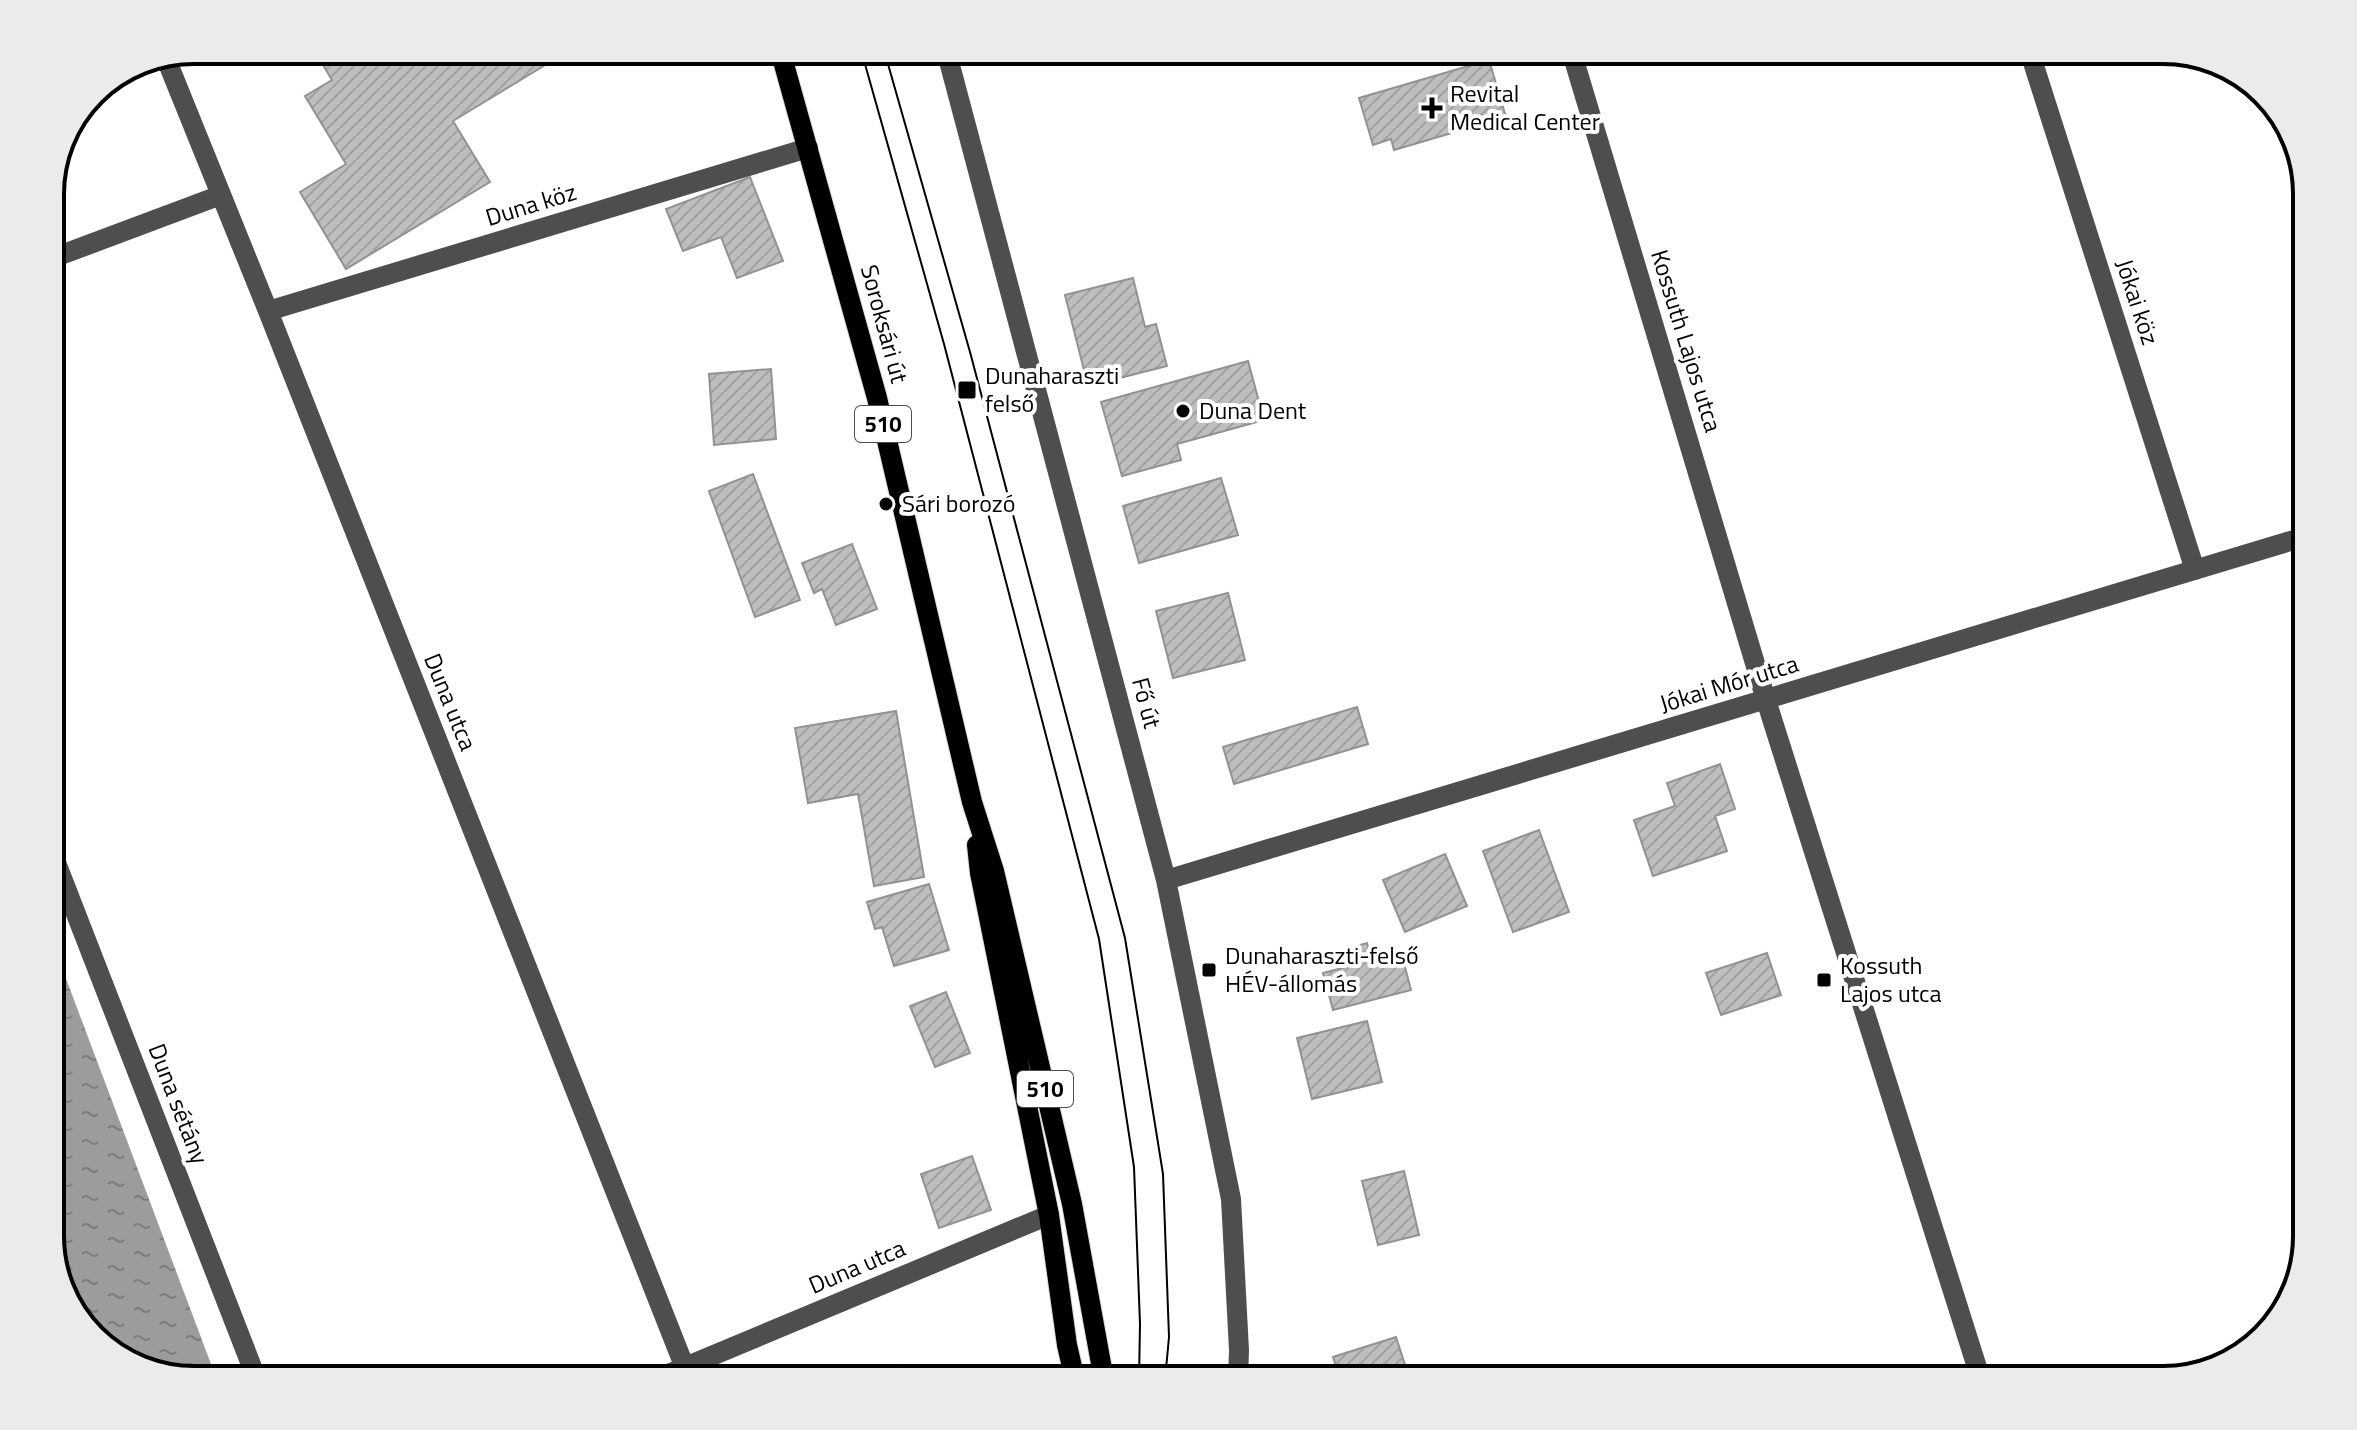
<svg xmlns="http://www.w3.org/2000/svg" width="2357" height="1430" font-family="'Titillium Web',sans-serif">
  <defs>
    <pattern id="water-ripples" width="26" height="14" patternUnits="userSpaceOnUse" patternTransform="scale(2)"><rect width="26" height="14" fill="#9c9c9c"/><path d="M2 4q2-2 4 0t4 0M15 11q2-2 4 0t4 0" fill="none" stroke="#7d7d7d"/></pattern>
    <pattern id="building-hatch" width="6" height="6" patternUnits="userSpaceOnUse" patternTransform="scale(2)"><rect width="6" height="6" fill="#bebebe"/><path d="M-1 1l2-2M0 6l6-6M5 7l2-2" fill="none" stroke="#a2a2a2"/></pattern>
  </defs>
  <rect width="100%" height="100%" fill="#fff"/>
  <path fill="url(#water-ripples)" d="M50,936L217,1380H194L122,1360L70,1308L50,1245Z"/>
  <path fill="url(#building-hatch)" stroke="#929292" stroke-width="2" d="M314,50H556L560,56L453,121L490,182L346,269L300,192L346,164L305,96L332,80Z
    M1489,60L1506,117L1394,150L1391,139L1373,145L1359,98Z
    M750,177L783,261L737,278L721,237L683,251L666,209Z
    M1133,278L1145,327L1156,324L1167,366L1088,386L1065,295Z
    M1248,361L1264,420L1177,444L1181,460L1122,476L1101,402Z
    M771,369L776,439L714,445L709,374Z
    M753,474L800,600L755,617L709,491Z
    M1221,478L1238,535L1139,563L1123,506Z
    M852,544L877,609L836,625L822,589L814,593L802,563Z
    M1228,593L1245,660L1173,678L1156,611Z
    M1357,707L1368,744L1234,784L1223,747Z
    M896,711L924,877L874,886L858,794L808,803L795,728Z
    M1720,764L1735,809L1715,816L1727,851L1653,876L1634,820L1675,806L1667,783Z
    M1539,830L1569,912L1513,932L1483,851Z
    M1445,854L1467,906L1405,932L1383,880Z
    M929,884L949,950L894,966L882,927L875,929L867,902Z
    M1367,943L1371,960L1401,952L1411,990L1333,1010L1323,973L1354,965L1350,948Z
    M1767,953L1781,995L1721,1015L1706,973Z
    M946,992L970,1053L935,1067L910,1006Z
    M1367,1021L1382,1082L1312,1099L1297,1038Z
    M972,1156L991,1210L939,1228L921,1174Z
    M1404,1171L1419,1235L1378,1245L1362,1181Z
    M1396,1337L1410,1380H1340L1333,1357Z
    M897,1365L900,1380H865L863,1372Z
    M941,1373L942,1380H908Z"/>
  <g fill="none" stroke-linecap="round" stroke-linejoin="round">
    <defs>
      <path id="major" d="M780,50L877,398L972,802L994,871L1072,1204L1104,1380
        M977,845L980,873L1049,1215L1067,1345L1075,1380"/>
    </defs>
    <use href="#major" stroke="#dbdbdb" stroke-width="22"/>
    <path stroke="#4e4e4e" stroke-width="20" d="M946,50L1166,880L1231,1199L1239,1350L1238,1380
      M1571,50L1766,700L1981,1380
      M2029,50L2195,570
      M165,56L268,311L685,1368
      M50,259L221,195
      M268,311L808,148
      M50,847L257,1380
      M1166,880L2307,536
      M654,1380L1049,1215"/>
    <use href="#major" stroke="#000" stroke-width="20"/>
    <path stroke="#000" stroke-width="2" d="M861,50L944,344L1099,939L1134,1167L1140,1324L1139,1380
      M884,50L970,352L1125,938L1163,1174L1169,1337L1165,1380"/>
  </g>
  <g fill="#000" stroke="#fff" stroke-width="3">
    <path d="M1428 96h8v8h8v8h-8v8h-8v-8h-8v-8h8z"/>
    <rect x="957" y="380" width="20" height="20" rx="4"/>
    <circle cx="1183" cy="411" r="8"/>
    <circle cx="886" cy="504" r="8"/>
    <rect x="1201" y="962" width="16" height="16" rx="4"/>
    <rect x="1816" y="972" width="16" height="16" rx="4"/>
  </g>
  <g text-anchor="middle" stroke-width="8" stroke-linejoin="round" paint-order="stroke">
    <g fill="#fff" stroke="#4c4c4c" stroke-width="2">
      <rect x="855" y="406" width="56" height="36" rx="6"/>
      <rect x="1017" y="1071" width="56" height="36" rx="6"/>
    </g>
    <g font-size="22" font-weight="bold" fill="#000">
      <text x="883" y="432">510</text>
      <text x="1045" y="1097">510</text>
    </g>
    <g font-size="24" fill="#000" stroke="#fff" text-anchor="start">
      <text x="1450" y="102">Revital<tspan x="1450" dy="28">Medical Center</tspan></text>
      <text x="985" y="384">Dunaharaszti<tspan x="985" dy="28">felső</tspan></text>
      <text x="1199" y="419">Duna Dent</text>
      <text x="902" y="512">Sári borozó</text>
      <text x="1225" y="964">Dunaharaszti-felső<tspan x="1225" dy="28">HÉV-állomás</tspan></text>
      <text x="1840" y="974">Kossuth<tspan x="1840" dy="28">Lajos utca</tspan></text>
    </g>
    <g font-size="24" fill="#000" stroke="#fff">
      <text transform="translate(531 205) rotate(-17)" y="8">Duna köz</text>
      <text transform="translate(2137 302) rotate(72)" y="8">Jókai köz</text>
      <text transform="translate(884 324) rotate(75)" y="8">Soroksári út</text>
      <text transform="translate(1686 341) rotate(73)" y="8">Kossuth Lajos utca</text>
      <text transform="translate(1729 684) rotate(-17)" y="8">Jókai Mór utca</text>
      <text transform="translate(450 702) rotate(68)" y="8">Duna utca</text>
      <text transform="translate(1146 703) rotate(75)" y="8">Fő út</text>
      <text transform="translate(178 1104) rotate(69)" y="8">Duna sétány</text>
      <text transform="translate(857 1267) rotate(-23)" y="8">Duna utca</text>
    </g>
  </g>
  <path d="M0 0H2357V1430H0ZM194 64H2163A130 130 0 0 1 2293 194V1236A130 130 0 0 1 2163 1366H194A130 130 0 0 1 64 1236V194A130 130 0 0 1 194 64Z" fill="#ebebeb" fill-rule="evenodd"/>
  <path fill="none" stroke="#000" stroke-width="4" d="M194 64H2163A130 130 0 0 1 2293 194V1236A130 130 0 0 1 2163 1366H194A130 130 0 0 1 64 1236V194A130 130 0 0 1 194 64Z"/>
</svg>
